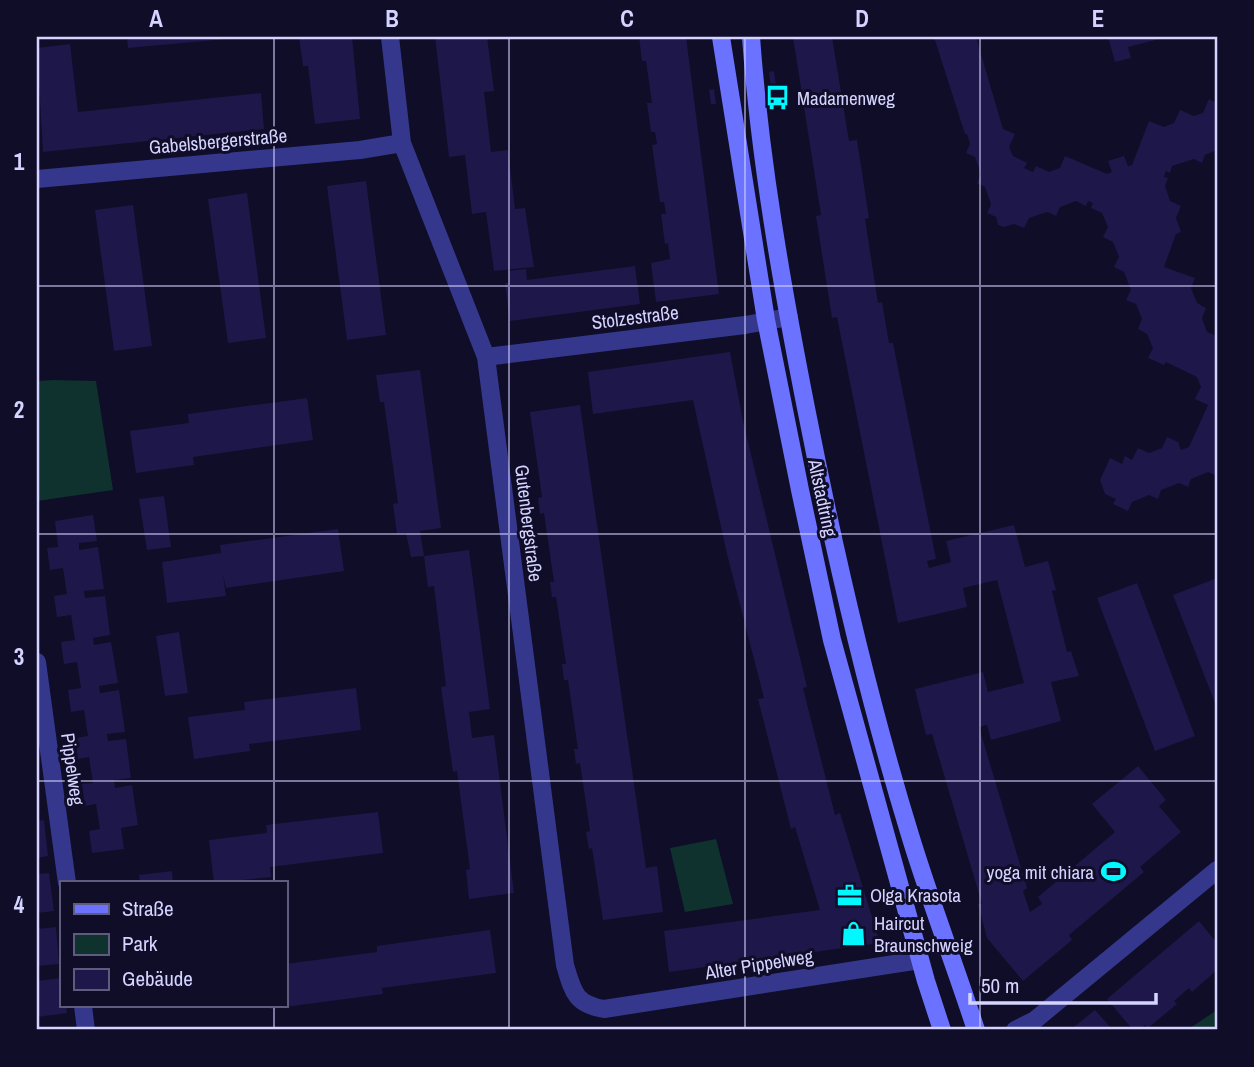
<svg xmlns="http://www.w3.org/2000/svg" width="1254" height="1067" font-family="'Archivo Narrow',sans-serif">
  <rect width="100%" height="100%" fill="#0f0d27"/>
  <path fill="#0f322e" d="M53,380L96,381L113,490L37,501V381Z
    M716,839L733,904L685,912L670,848Z
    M1217,1010V1030H1187Z"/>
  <path fill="#1e174a" d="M127,37H227V39L128,48Z
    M299,37H352L360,119L315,124L308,66H303Z
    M435,37H487L494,91L484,92L491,152L508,150L515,209L525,208L534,267L494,271L486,212L472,214L465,155L449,157Z
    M639,37H686L719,294L656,302L651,263L670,259L668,243L665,244L661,214H666L664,202H660L652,145L657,144L655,132H651L647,103H652L646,61H642Z
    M793,37H832L849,141L857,140L869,218L865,219L878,303L882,302L889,343H893L936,559L927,561L929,568L951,562L946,541L1014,525L1025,567L1048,561L1056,590L1052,591L1067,652L1071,651L1079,676L1051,682L1061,721L991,740L987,725L979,727L1027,888L1023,891L1030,912L1042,904L1038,897L1115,832L1092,804L1138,766L1166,800L1159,806L1181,832L1140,867L1144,872L1069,935L1072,940L1023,981L987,938L978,904H982L932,734L926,735L915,689L983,672L988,692L1024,683L997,580L963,588L967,607L898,623L837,317L832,318L816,216L821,215Z
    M934,37H976L1003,129L1015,134L1009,147L1013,156L1027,163L1024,168L1033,172L1036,166L1049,172L1060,168L1065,156L1107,174L1112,172L1108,161L1124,156L1128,166L1132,165L1149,121L1164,127L1174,123L1180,110L1194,116L1203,113L1209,99L1217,103V150L1205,155L1202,163L1194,159L1172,166L1170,173L1166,171L1164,177L1168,178L1165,186L1170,201L1181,206L1176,218L1181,232L1176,234L1164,267L1195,278L1191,288L1197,303L1206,308L1202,318L1207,332L1217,336V476L1208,472L1191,479L1188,487L1179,483L1161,490L1158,499L1149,495L1132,502L1128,511L1113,504L1116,499L1105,494L1100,480L1110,458L1122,464L1125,456L1132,460L1138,448L1149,453L1162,448L1167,437L1178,442L1181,450L1189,447L1208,405L1195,399L1201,387L1197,377L1166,362L1164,365L1148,358L1153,348L1147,334L1138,329L1142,319L1136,304L1126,300L1131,290L1124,272L1114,267L1119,257L1113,242L1103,237L1108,227L1102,213L1091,208L1093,203L1088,201L1086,206L1076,201L1060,207L1056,216L1047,212L1029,218L1024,228L1014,224L1004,227L998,225L996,217L987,213L991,204L985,187L977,183L981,174L975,157L966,153L970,144L967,134H965Z
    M1108,37H1163V38L1128,47L1131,58L1115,62Z
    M70,44L78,112L261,93L264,129L43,152L37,48Z
    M774,71L776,87L771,88L769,72Z
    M714,89L716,104H711L709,90Z
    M366,181L386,335L347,340L327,186Z
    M247,193L266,338L228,343L208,199Z
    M133,205L152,346L114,351L95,210Z
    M635,266L640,304L510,321L505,283H509L508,271L526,269L527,280Z
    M730,352L743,421L807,687L803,688L835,815L840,813L880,943L669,972L664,931L820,910L795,827L791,829L758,699L764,698L727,554L693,400L593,414L588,372Z
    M420,370L441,528L420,531L424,556L411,557L406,533L397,534L393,504L398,503L384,402H380L376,375Z
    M307,398L313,440L193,457L194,465L136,473L130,431L189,423L188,414Z
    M580,405L646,868L657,866L663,912L603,920L592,848L589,849L586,832L590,831L580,763L576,764L574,749H578L568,680H564L562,664H566L556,597H552L550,582H554L544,513L540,514L538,498L542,497L530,412Z
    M164,496L171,547L147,550L139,499Z
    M93,515L97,541L79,543V550L98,547L104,589L84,591L85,598L105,596L110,635L93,638L94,645L111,642L118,683L99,686L100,693L119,690L125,732L107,734L108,741L126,739L131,778L114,780L115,788L132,785L138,825L121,828L124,849L92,853L89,831L100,829L96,804L85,806L82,784L93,783L89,757L78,759L75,738L88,736L84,710L71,712L68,690L81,688L77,662L64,664L61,642L75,640L71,615L57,617L54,596L67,594L63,568L50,570L47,548L58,547L55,521Z
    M338,529L344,571L226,588L223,575L226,596L167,603L162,562L221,553L220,545Z
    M469,550L490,709L469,712L472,738L494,735L514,893L469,899L466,870L470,869L457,771L453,772L441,687L446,686L434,586L428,587L424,556Z
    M1217,578V708L1173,595Z
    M1137,583L1195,736L1155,751L1097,598Z
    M179,632L188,693L165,696L156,636Z
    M356,688L361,730L249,744L250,751L194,759L188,717L245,710L244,702Z
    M378,812L383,853L270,867L271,877L214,883L209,840L267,833L266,825Z
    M44,820L48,856L37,858V821Z
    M172,871L173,883H140L139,875Z
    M49,873L54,911L37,913V874Z
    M1199,921L1217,943V970L1192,992L1189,988L1182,994L1174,1001L1177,1004L1148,1028L1145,1025L1139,1030H1133L1107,999Z
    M56,927L59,964L37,966V929Z
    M490,930L496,973L382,988L383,994L270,1009V1006H285V964L377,952V946Z
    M61,978V1006H66L67,1013L37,1017V981Z
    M1095,1010L1113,1030H1070Z"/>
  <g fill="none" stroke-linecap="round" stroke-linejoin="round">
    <path stroke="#34378b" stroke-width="18" d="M390,37L402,143L486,357L565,965C573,992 575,1004 604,1009L920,960
      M37,179L360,150L402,143
      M486,357L745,325L789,317
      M37,662L67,883
      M83,1006L86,1030
      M1015,1030L1035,1020L1217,870"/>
    <path stroke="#6a72ff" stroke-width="18" d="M721,37L766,320L800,490L832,640L926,981L942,1030
      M751,37C760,161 782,286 806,408C834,551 867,695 910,835C930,901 955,965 976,1030"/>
  </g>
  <path fill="none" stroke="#d5d3ff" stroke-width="2" stroke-opacity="0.55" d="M274,37V883M509,37V1030M745,37V1030M980,37V1030M37,286H1217M37,534H1217M37,781H1217M274,1006V1030"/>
  <defs>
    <symbol id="bus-bare" viewBox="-9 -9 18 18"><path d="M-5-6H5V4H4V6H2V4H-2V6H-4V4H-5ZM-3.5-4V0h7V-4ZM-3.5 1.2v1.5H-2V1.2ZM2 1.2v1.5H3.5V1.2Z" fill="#00f8fe" stroke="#0f0d27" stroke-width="2.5" paint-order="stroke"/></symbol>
    <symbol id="stadium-bare" viewBox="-9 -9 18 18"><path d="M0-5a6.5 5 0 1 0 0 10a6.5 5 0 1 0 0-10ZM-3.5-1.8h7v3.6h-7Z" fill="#00f8fe" stroke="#0f0d27" stroke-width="2.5" paint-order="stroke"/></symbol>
    <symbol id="office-bare" viewBox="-9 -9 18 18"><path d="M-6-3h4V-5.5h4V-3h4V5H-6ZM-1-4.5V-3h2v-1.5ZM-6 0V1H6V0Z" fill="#00f8fe" stroke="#0f0d27" stroke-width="2.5" paint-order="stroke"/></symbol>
    <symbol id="shop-bare" viewBox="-9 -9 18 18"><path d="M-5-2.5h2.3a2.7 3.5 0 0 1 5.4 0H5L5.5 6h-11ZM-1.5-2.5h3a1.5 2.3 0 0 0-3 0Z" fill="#00f8fe" stroke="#0f0d27" stroke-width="2.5" paint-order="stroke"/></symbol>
  </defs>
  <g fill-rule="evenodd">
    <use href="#bus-bare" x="760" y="80" width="35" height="35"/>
    <use href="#stadium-bare" x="1096" y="854" width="35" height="35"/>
    <use href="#office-bare" x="832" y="878" width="35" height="35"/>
    <use href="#shop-bare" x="836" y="916" width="35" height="35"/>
  </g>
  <g text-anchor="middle" stroke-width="6" stroke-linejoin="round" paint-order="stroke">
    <g font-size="19" fill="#d5d3ff" stroke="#0f0d27" text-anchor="start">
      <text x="797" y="105">Madamenweg</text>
      <text x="1094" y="879" text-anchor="end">yoga mit chiara</text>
      <text x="870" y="902">Olga Krasota</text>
      <text x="874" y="930">Haircut<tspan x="874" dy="22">Braunschweig</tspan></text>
    </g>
    <g font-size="19" fill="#d5d3ff" stroke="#0f0d27">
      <text transform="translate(218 141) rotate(-5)" y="7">Gabelsbergerstraße</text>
      <text transform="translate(635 317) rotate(-7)" y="7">Stolzestraße</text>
      <text transform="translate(823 498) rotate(78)" y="7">Altstadtring</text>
      <text transform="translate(529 523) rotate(83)" y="7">Gutenbergstraße</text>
      <text transform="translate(73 769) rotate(82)" y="7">Pippelweg</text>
      <text transform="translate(759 964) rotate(-9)" y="7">Alter Pippelweg</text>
    </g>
  </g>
  <rect width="1254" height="1067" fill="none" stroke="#0f0d27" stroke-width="77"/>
  <rect x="60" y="881" width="228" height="126" fill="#0f0d27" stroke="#5e5c7d" stroke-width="2"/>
  <rect x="74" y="904" width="35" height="10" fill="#6a72ff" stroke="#5e5c7d" stroke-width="2"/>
  <text x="122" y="916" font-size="21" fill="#d5d3ff">Straße</text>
  <rect x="74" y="934" width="35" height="21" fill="#0f322e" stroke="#5e5c7d" stroke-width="2"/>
  <text x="122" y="951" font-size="21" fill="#d5d3ff">Park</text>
  <rect x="74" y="969" width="35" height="21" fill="#1e174a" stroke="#5e5c7d" stroke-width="2"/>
  <text x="122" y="986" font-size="21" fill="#d5d3ff">Gebäude</text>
  <path d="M970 993v10h186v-10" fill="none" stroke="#d5d3ff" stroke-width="3.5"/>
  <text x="981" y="993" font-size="21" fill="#d5d3ff" stroke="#0f0d27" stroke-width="5" paint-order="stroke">50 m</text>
  <rect x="38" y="38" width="1178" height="990" fill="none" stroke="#d5d3ff" stroke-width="2.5"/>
  <g font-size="23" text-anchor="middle" font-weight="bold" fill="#d5d3ff">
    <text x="156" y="27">A</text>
    <text x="392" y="27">B</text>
    <text x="627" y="27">C</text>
    <text x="862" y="27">D</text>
    <text x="1098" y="27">E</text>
    <text x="19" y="170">1</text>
    <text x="19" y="418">2</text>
    <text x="19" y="665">3</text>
    <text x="19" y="913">4</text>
  </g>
</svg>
